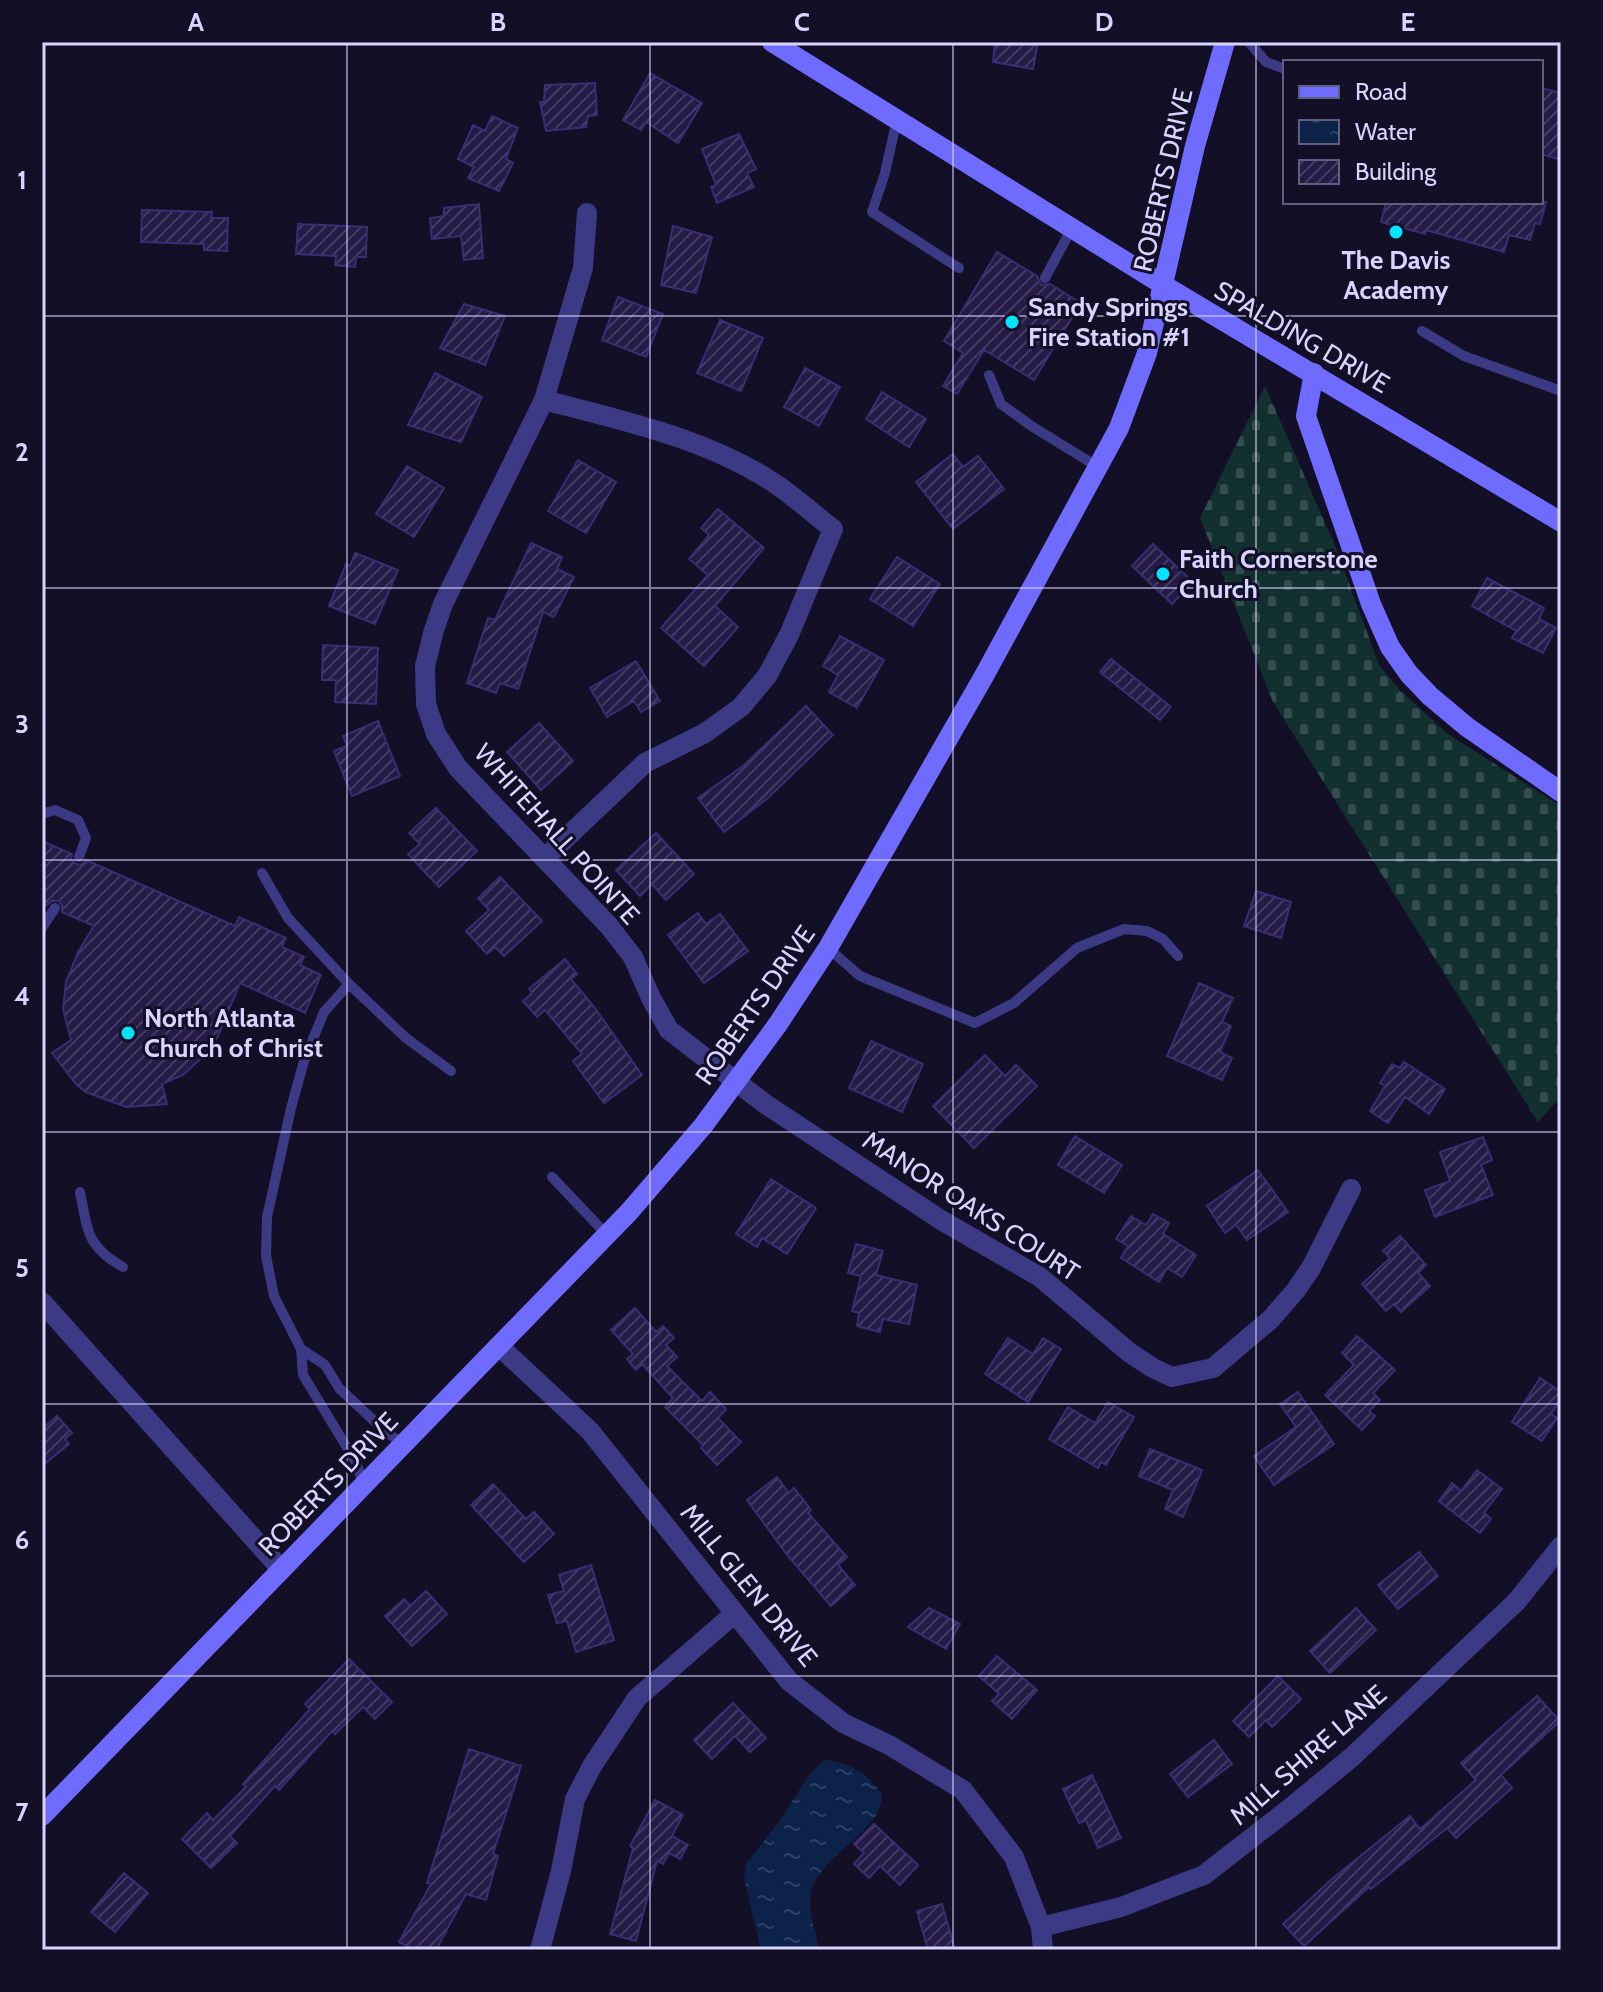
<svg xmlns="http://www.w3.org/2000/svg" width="1603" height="1992" font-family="Cabin,sans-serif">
  <defs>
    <pattern id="cemetery-stones" width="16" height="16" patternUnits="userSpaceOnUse" patternTransform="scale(2)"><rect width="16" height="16" fill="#12302f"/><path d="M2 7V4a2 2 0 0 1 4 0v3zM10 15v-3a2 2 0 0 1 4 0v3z" fill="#344d4e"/></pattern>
    <pattern id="water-ripples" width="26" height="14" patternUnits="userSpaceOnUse" patternTransform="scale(2)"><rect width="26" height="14" fill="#0c2248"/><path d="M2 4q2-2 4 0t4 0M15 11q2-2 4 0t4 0" fill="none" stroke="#2f4163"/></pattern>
    <pattern id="building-hatch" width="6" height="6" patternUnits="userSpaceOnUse" patternTransform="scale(2)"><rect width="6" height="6" fill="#241b47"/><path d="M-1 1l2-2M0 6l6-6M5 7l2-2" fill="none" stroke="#433b63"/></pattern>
  </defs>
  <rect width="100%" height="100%" fill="#130f26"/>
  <path fill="url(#cemetery-stones)" d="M1265,386L1336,548L1379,665L1400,690L1448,734L1561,806V1096L1538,1122L1273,702L1200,518Z"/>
  <path fill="url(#water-ripples)" d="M824,1760C850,1762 869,1774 882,1795C881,1837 812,1855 810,1901C809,1918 817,1933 819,1950H761L744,1878L746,1864L781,1819L808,1776Z"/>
  <path fill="url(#building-hatch)" stroke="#3b2d73" stroke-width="2" d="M995,42H1038L1033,69L993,62Z
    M650,73L702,103L678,143L646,122L641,130L623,120Z
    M595,83L597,115L588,116L586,127L546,131L540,102H544L545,85Z
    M1541,88L1561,93V160L1541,154Z
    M492,116L518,128L506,159L513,163L499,191L468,178L474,167L458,159L473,125L485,131Z
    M739,134L756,169L747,173L754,187L717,203L711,187L716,185L702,149Z
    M1386,202H1546L1540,224L1535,223L1530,240L1509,235L1504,252L1426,230L1425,234L1381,222Z
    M479,204L483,258L464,260L461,236L432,239L430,218L444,216V208Z
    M142,210L212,212L211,218H228L227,251L204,250V244L141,242Z
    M298,224L367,227L366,257H356L355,267L335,265L336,256L296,254Z
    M673,226L712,237L696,293L661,285Z
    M997,252L1037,276L1041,285L1050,284L1081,303L1034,380L984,350L957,394L943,386L963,353L944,341Z
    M618,297L663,314L646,357L602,340Z
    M464,304L505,316L485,365L440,348Z
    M720,320L763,338L741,391L697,373Z
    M805,368L840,387L819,426L784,407Z
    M435,373L482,397L461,442L408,425Z
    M882,392L926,419L909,447L866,419Z
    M953,454L963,467L978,456L1004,489L953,529L916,482Z
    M578,460L616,482L586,533L548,511Z
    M407,466L444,488L414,537L376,514Z
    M718,509L764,548L715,606L738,627L704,666L661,628L708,575L689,559L709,535L701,528Z
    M531,543L562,557L557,569L574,577L554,617L543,612L518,689L500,683L496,693L467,683L488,618L495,620Z
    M1153,544L1193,582L1172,604L1132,566Z
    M355,553L398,570L375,624L329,606L346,564L350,566Z
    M897,557L940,584L913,626L870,599Z
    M1487,578L1544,608L1539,619L1556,628L1543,653L1512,638L1516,631L1472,606Z
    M840,636L884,660L857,708L829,692L838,675L823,666Z
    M323,645L378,648L376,704L335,702L336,680H322Z
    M1111,659L1171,707L1160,720L1100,672Z
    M636,661L660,701L641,712L634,701L607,717L590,688Z
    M806,706L833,735L768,798L724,832L698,798L743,766Z
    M378,721L400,776L352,796L334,751L347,746L343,736Z
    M539,723L573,761L541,790L507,752Z
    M436,808L477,851L439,887L408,854L420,844L409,833Z
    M656,833L694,874L666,900L652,884L640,896L616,870Z
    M42,841L72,854L71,859L76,864L81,865L86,860L235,926L239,917L286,938L282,947L304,957L300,965L321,975L305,1013L240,983L218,1036L208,1052L183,1075L162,1084L167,1104L126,1107L86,1092L76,1084L52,1053L71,1040L63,1009L66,982L78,952L94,926L62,912V905L59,901H52L47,905L42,903Z
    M500,877L542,921L504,956L495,947L487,954L466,931L489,910L478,898Z
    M1256,891L1291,902L1281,938L1244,926Z
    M698,913L706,924L720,914L748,951L704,983L668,935Z
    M565,959L577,974L571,979L595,1008L642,1075L604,1103L573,1061L582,1054L545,1010L537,1017L523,1001L532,993L529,989Z
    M1199,983L1233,998L1222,1022L1231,1026L1220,1052L1232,1058L1222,1080L1167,1056Z
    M871,1041L923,1064L902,1112L849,1088Z
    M985,1055L1005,1076L1016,1065L1037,1086L974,1148L933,1106Z
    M1404,1062L1445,1089L1429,1114L1405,1097L1388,1123L1370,1111L1385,1086L1380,1083L1392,1064L1400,1068Z
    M1075,1136L1122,1165L1104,1193L1058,1165Z
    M1483,1137L1492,1160L1481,1165L1493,1195L1435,1217L1425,1190L1450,1181L1440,1152Z
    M1258,1170L1288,1212L1247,1240L1236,1225L1225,1233L1207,1206Z
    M771,1179L816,1208L787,1254L762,1238L757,1247L736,1234Z
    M1153,1214L1169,1223L1163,1234L1196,1255L1182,1277L1167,1268L1159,1282L1121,1258L1128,1246L1116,1239L1131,1216L1146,1225Z
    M1400,1236L1426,1265L1418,1273L1430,1286L1401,1312L1394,1304L1386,1311L1362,1284L1390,1258L1383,1251Z
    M856,1244L883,1251L876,1275L917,1285L909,1324L883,1319L880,1332L857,1326L859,1313L852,1311L861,1276L848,1273Z
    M635,1308L656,1332L663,1326L674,1338L666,1345L677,1357L667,1366L702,1401L710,1392L726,1409L718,1418L741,1442L717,1465L701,1448L703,1445L665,1407L673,1398L642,1364L636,1370L627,1359L633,1354L611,1330Z
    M1357,1336L1395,1370L1373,1393L1380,1400L1369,1411L1375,1416L1362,1430L1325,1395L1354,1365L1342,1353Z
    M1008,1338L1033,1354L1043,1338L1061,1349L1028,1402L985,1374Z
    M1540,1378L1561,1392V1398L1551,1414L1557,1418L1542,1441L1512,1422Z
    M1298,1392L1334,1444L1274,1485L1254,1456L1296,1427L1280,1404Z
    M1108,1402L1134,1417L1106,1465L1101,1462L1098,1468L1049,1439L1068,1407L1095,1423Z
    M57,1416L72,1433L65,1439L69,1444L42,1466V1429Z
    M1150,1449L1202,1470L1183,1517L1165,1509L1173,1490L1139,1476Z
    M1477,1470L1502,1489L1484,1513L1491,1519L1480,1533L1439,1501L1452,1483L1461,1491Z
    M777,1477L789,1493L794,1488L811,1510L808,1513L847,1557L838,1565L855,1585L831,1606L787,1555L747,1500Z
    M493,1484L526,1519L534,1512L554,1534L524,1562L471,1505Z
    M1419,1552L1438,1576L1398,1609L1378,1585Z
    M591,1565L614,1640L576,1652L567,1621L557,1623L548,1595L564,1591L559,1575Z
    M426,1591L447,1614L412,1646L385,1616L404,1599L410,1606Z
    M929,1608L960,1624L946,1649L908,1627Z
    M1356,1608L1376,1630L1330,1673L1310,1651Z
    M997,1656L1037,1690L1012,1719L992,1701L999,1694L979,1676Z
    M349,1659L392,1702L375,1719L363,1707L335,1734L332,1731L279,1790L275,1786L230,1836L237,1843L211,1868L182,1839L207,1813L213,1820L246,1787L243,1784L310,1709L305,1704Z
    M1278,1676L1301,1699L1272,1727L1266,1720L1249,1737L1233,1721Z
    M1537,1696L1560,1721L1501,1775L1512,1788L1456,1838L1447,1828L1371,1889L1369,1887L1304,1946L1283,1924L1333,1878L1410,1816L1420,1829L1476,1780L1461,1763Z
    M733,1703L766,1738L750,1752L735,1736L712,1759L694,1740Z
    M1214,1740L1232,1764L1188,1797L1170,1774Z
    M469,1749L521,1766L493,1854L498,1856L486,1900L466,1894L436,1950H415L399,1942L431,1884L427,1883Z
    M1092,1775L1121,1838L1098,1848L1086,1820L1079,1823L1063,1789Z
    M655,1800L683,1815L672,1836L688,1845L680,1859L669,1853L663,1864L657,1861L636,1941L610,1934L633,1848L630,1846Z
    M874,1824L918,1865L900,1885L880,1866L869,1878L854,1864L864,1853L854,1844Z
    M124,1873L148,1893L115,1932L91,1912Z
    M942,1904L955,1950H928L917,1911Z"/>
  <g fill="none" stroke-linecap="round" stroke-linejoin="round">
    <path stroke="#3d3a85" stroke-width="10" d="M1249,42L1266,62L1285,69
      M897,119L885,173L872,212L959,268
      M1045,278L1072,228
      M1422,331L1464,356L1561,391
      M989,375L1001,404L1033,427L1098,467
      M42,814L55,810L78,820L86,838L79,857
      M262,873L288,918L349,984L406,1038L451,1071
      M42,928L55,908
      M828,948L860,976L975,1023L1014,1003L1077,948L1124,929L1147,931L1163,939L1178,956
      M349,984L324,1012L304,1061L291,1108L267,1217L266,1256L274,1296L301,1349L303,1375L357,1464L363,1484
      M552,1177L607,1235
      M80,1192C88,1231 86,1246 123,1267
      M301,1349L325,1365L339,1388L388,1434L404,1443"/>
    <path stroke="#3d3a85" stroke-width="20" d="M587,213L583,268L544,400L443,604L434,630L425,666L426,704L436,734L458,768L609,926L633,957L651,998L669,1030L764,1103L941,1220L1040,1277L1130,1353L1153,1368L1172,1377L1213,1368L1271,1319L1296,1290L1311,1268L1351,1189
      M544,400C624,421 711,439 780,487C798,500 815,515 833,529L789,635L767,676L741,707L705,733L645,763L545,858
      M42,1302L281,1569
      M499,1346L590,1431L789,1681L843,1723L889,1745L963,1790L1014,1857L1041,1927L1043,1950
      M1041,1927L1121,1907L1204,1875L1289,1809L1352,1757L1517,1601L1561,1546
      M540,1950L561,1871L575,1799L592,1766L637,1698L734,1614"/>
    <path stroke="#6f6bff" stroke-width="20" d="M772,42L1165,286L1561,522
      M1314,373L1306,416L1371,604L1390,647L1409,674L1430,696L1467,727L1561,792
      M42,1816L629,1212L703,1126L778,1024L828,948L984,676L1119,428L1147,353L1195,146L1225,42"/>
  </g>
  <path fill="none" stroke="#d9d4ff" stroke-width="2" stroke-opacity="0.55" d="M347,42V1950M650,42V1950M953,42V1950M1256,42V1950M42,316H1561M42,588H1561M42,860H1561M42,1132H1561M42,1404H1561M42,1676H1561"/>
  <g fill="#00e5ff" stroke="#130f26" stroke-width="3">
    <circle cx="1396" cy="232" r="8"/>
    <circle cx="1012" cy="322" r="8"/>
    <circle cx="1163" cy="574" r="8"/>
    <circle cx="128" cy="1033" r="8"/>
  </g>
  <g text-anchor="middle" stroke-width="6" stroke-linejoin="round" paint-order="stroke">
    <g font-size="26" fill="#d9d4ff" stroke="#130f26">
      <text transform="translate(1163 180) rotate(-77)" y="9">ROBERTS DRIVE</text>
      <text transform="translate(1302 337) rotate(30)" y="9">SPALDING DRIVE</text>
      <text transform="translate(557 834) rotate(48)" y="9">WHITEHALL POINTE</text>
      <text transform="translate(755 1005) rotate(-55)" y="9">ROBERTS DRIVE</text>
      <text transform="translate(971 1206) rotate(33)" y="9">MANOR OAKS COURT</text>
      <text transform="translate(328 1484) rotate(-46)" y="9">ROBERTS DRIVE</text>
      <text transform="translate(749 1585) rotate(51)" y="9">MILL GLEN DRIVE</text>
      <text transform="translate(1308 1755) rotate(-41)" y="9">MILL SHIRE LANE</text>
    </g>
    <g font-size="26" font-weight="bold" fill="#d9d4ff" stroke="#130f26" text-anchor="start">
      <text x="1396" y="269" text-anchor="middle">The Davis<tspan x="1396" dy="30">Academy</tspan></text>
      <text x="1028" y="316">Sandy Springs<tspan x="1028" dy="30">Fire Station #1</tspan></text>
      <text x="1179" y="568">Faith Cornerstone<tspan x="1179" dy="30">Church</tspan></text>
      <text x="144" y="1027">North Atlanta<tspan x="144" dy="30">Church of Christ</tspan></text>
    </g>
  </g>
  <rect width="1603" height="1992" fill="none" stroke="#130f26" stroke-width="88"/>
  <rect x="1283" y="60" width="260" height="144" fill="#130f26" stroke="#625e7d" stroke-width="2"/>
  <rect x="1299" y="86" width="40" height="12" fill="#6f6bff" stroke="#625e7d" stroke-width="2"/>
  <text x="1355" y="100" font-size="24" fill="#d9d4ff">Road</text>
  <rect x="1299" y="120" width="40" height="24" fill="url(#water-ripples)" stroke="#625e7d" stroke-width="2"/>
  <text x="1355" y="140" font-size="24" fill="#d9d4ff">Water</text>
  <rect x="1299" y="160" width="40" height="24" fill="url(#building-hatch)" stroke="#625e7d" stroke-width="2"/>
  <text x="1355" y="180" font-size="24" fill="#d9d4ff">Building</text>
  <rect x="44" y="44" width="1515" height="1904" fill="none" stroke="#d9d4ff" stroke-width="3"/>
  <g font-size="26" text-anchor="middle" font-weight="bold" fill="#d9d4ff">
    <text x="196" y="31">A</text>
    <text x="498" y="31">B</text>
    <text x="802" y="31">C</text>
    <text x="1104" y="31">D</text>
    <text x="1408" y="31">E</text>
    <text x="22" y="189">1</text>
    <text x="22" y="461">2</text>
    <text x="22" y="733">3</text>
    <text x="22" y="1005">4</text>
    <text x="22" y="1277">5</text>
    <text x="22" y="1549">6</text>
    <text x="22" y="1821">7</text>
  </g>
</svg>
